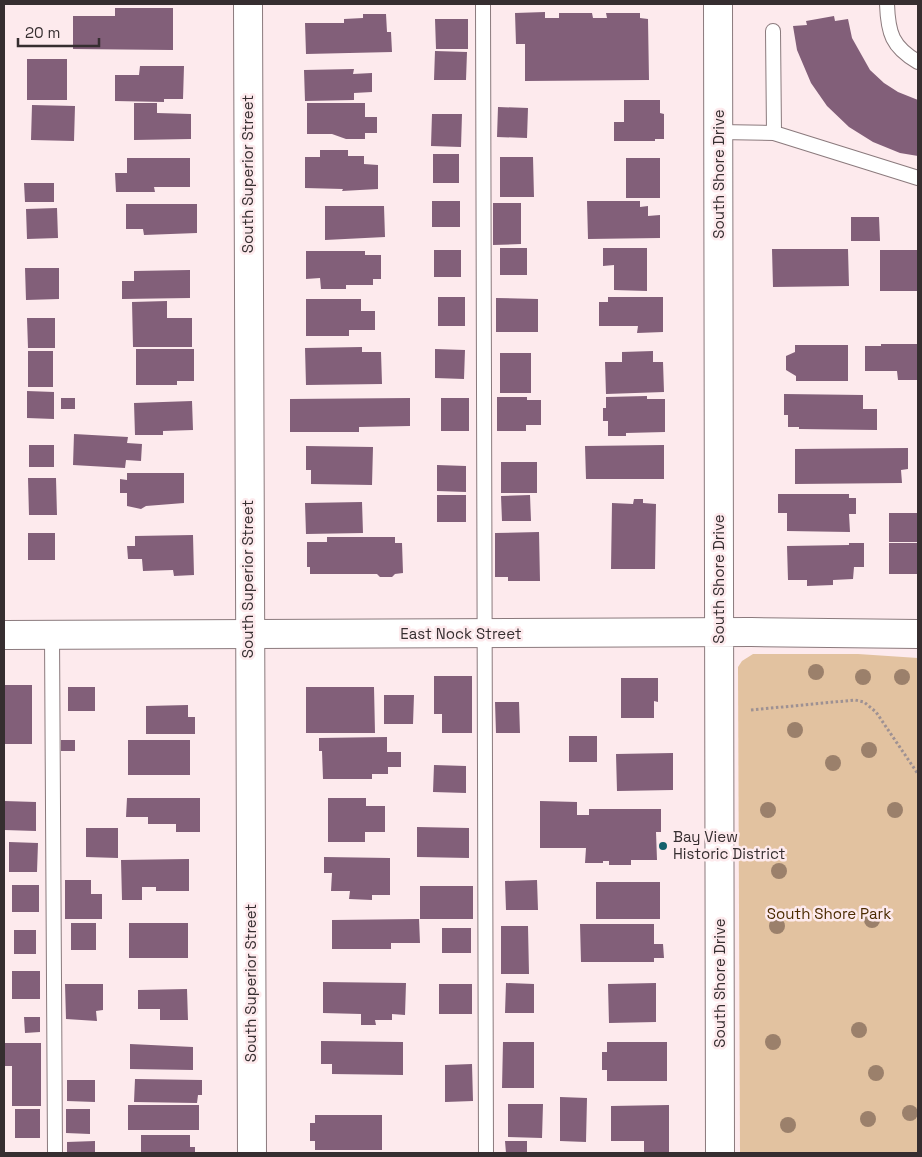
<svg xmlns="http://www.w3.org/2000/svg" width="922" height="1157" font-family="'Space Grotesk',sans-serif">
  <rect width="100%" height="100%" fill="#fdeaed"/>
  <path fill="#e2c2a0" d="M753,654H858L918,658V1153H740L738,667L742,661Z"/>
  <path fill="#825f79" d="M115,8H173V50L73,49V16H115Z
    M545,12V18H559V13H592L593,18H607L606,13H640V18L648,19L649,80L525,81V44H516L515,13Z
    M363,14H386L387,32H391L392,52L306,54L305,23H344V19L363,18Z
    M834,16L835,21L848,19L852,38L870,70L884,83L898,92L918,100V156L900,153L873,142L849,127L827,106L811,83L797,50L793,26L807,25L806,21Z
    M435,19H468V49H436Z
    M435,51L467,52L466,80H434Z
    M27,59H67V100H27Z
    M140,66H184L183,99H164V102L115,101V75H139Z
    M354,69L353,74L372,73V92L354,93V100L305,101L304,70Z
    M624,100H660V113L664,114V139H655V141H614V122H624Z
    M134,103H157V113L191,114V139L134,140Z
    M307,103H365V117H377V133H365V139H346L332,134H307Z
    M32,105L75,106L74,141L31,140Z
    M498,107L528,108L527,138L497,137Z
    M432,114H462L461,147L431,146Z
    M320,150H348V156H364V164L378,165V189L342,191L343,189L305,188V157H320Z
    M433,154H459V183H433Z
    M500,157H533L534,197H500Z
    M127,158H190V187H154L155,192H116L115,173H127Z
    M626,158H660V198H626Z
    M24,183H54V202H25Z
    M432,201H460V227H432Z
    M587,201H640V207L648,206V216L660,215V238L588,239Z
    M493,203H521V244L493,245Z
    M126,204H197V233L144,235L143,229H126Z
    M325,206H384L385,237L325,240Z
    M57,208L58,238L27,239L26,209Z
    M851,217H879L880,241H851Z
    M500,248H527V275H500Z
    M603,248H647V291L614,290V265L603,266Z
    M772,249H848L849,286L773,287Z
    M434,250H461V277H434Z
    M880,250H918V291H880Z
    M306,251H365V255H381V279H373V285H346V289H321L320,278L306,279Z
    M25,268H59V299L26,300Z
    M190,270V298L122,299V281H134V271Z
    M438,297H465V326H438Z
    M608,297H663V332L637,333L638,326H599V302H608Z
    M496,298L538,299V332H496Z
    M306,299H361V311H375V330H349V336H306Z
    M167,301V318H192V347H133L132,302Z
    M27,318H55V348H28Z
    M881,344H918V380H898L897,371H865V346H881Z
    M795,345H848V381H796V376L786,370V356L795,352Z
    M362,347V352H381L382,384L306,385L305,348Z
    M136,349H194V381H177V385H136Z
    M435,349L465,350L464,379L435,378Z
    M28,351H53V387H28Z
    M653,351V362H663L664,392L606,394L605,362H622V352Z
    M500,353H531V393H500Z
    M27,391L54,392V419L27,418Z
    M784,394L863,395V409H877V430L799,429V427H788V415H784Z
    M647,396V399H665V432L626,433V436H608V421H603V408H606V397Z
    M497,397H527V400H541V425H526V431H497Z
    M61,398H75V409H61Z
    M410,398V426L359,427V432H290V399Z
    M441,398H469V431H441Z
    M192,401L193,430L163,431V435H135L134,403Z
    M74,434L128,437L127,443L142,444L141,461L126,460L125,468L73,465Z
    M29,445H54V467H29Z
    M664,445V479H586L585,446Z
    M306,446L373,447L372,485L311,484V470H306Z
    M908,448V469L901,470L902,483L795,484V449Z
    M501,462H537V493H501Z
    M437,465L466,466V492L437,491Z
    M127,473H184V503L146,506L141,509L127,506V493H120V479L127,480Z
    M28,478H56L57,515H29Z
    M778,494H849V498H856V514H849L850,532L787,531V513H778Z
    M437,495H466V522H437Z
    M530,495L531,521H502L501,496Z
    M634,499H643V503L656,504L655,569H611L612,503L633,504Z
    M362,502L363,533L306,534L305,503Z
    M889,513H918V542H889Z
    M539,532L540,581H508V577H495V533Z
    M28,533H55V560H28Z
    M193,535L194,575L174,576L173,570L143,571L142,559H128L127,546H135V536Z
    M327,537H395V543H402L403,573L395,574L392,577H380L377,574H310V567H307V542H327Z
    M849,543H864V567H854L853,579L833,580V585L807,586V580H788L787,546L849,545Z
    M889,543H918V574H889Z
    M434,676H472V733H442V714H434Z
    M621,678H658V702L654,701V718H621Z
    M4,685H32V744H4Z
    M68,687H95V711H68Z
    M306,687H374L375,733H306Z
    M384,695H414L413,724H384Z
    M495,702H519L520,733H496Z
    M188,705V717H195V734H146V706Z
    M569,736H597V762H569Z
    M387,737V752H401V767H388V774H372V779H323L322,751H319V738Z
    M61,740H75V751H61Z
    M128,740H190V775H128Z
    M673,753V790L617,791L616,754Z
    M434,765L466,766V793L433,792Z
    M127,798H200V832H176V824H148V817H126Z
    M328,798H366V806H385V832H365V842H328Z
    M4,801L36,802V831L4,830Z
    M540,801L577,802V815H589V809H661V832H656L657,860H631V865H609V861H603V863H585L586,848H540Z
    M417,827L469,828V858L417,857Z
    M86,828H118V858L86,857Z
    M9,842L38,843L37,872H9Z
    M324,857L390,858V895H372V900L349,899L350,891H331L332,873H324Z
    M189,859V891H156V887H142V900H122L121,860Z
    M65,880H91V894H102V919H65Z
    M537,880L538,910H506L505,881Z
    M596,882H660V919H596Z
    M12,885H39V912H12Z
    M420,886H473V919H420Z
    M419,919L420,943H391V949H332V920Z
    M71,923H96V950H71Z
    M129,923H188V958H129Z
    M580,924H654V944H663L664,958H654V962H581Z
    M501,926H528L529,974H501Z
    M442,928H471V953H442Z
    M14,930H36V954H14Z
    M12,971H40V999H12Z
    M323,982L406,983L405,1015L392,1014V1020H375L376,1025H361V1014L323,1013Z
    M506,983L534,984V1013H505Z
    M656,983V1022L609,1023L608,984Z
    M65,984H103V1010L96,1011L97,1021L66,1019Z
    M439,984H472V1014H439Z
    M187,989L188,1020H160V1009H138V990Z
    M24,1017H40V1032L25,1033Z
    M321,1041L403,1042V1075L332,1074V1064H321Z
    M503,1042H534V1088H502Z
    M607,1042H667V1081H607V1070H602V1052H607Z
    M4,1043H41V1106H12V1066H4Z
    M130,1044L193,1047V1070L130,1069Z
    M472,1064L473,1101L445,1102V1065Z
    M135,1079L202,1080V1095H198L197,1103L134,1102Z
    M67,1080H95V1102L67,1101Z
    M560,1097L587,1098L586,1142L560,1141Z
    M508,1104H543L542,1138L508,1137Z
    M128,1105H199V1130H128Z
    M669,1105V1153H644V1141H611V1106Z
    M15,1109H40V1138H15Z
    M66,1109H90V1134L66,1133Z
    M315,1115H382V1150H315V1141H310V1123H315Z
    M141,1135H190V1147H195V1153H141Z
    M95,1141V1153H67V1142Z
    M505,1141H527V1153H506Z"/>
  <g fill="none" stroke-linecap="round" stroke-linejoin="round">
    <defs>
      <path id="service" d="M483,4L486,1153
        M887,4C888,33 892,47 918,62
        M773,31L774,133
        M719,132L774,133L918,178
        M52,635L55,1153"/>
      <path id="minor" d="M718,4L720,1153
        M4,635L751,632L918,634"/>
      <path id="tertiary" d="M248,4L252,1153"/>
    </defs>
    <use href="#service" stroke="#8b7a7d" stroke-width="16"/>
    <use href="#minor" stroke="#8b7a7d" stroke-width="30"/>
    <use href="#tertiary" stroke="#8b7a7d" stroke-width="30"/>
    <path stroke="#9e9193" stroke-width="3" stroke-dasharray="2.5 2.5" stroke-linecap="butt" d="M751,710L855,700L864,702L876,712L918,774"/>
    <use href="#service" stroke="#fff" stroke-width="14"/>
    <use href="#minor" stroke="#fff" stroke-width="28"/>
    <use href="#tertiary" stroke="#fff" stroke-width="28"/>
  </g>
  <g fill="#9b806b">
    <circle cx="816" cy="672" r="8"/>
    <circle cx="863" cy="677" r="8"/>
    <circle cx="902" cy="677" r="8"/>
    <circle cx="795" cy="730" r="8"/>
    <circle cx="869" cy="750" r="8"/>
    <circle cx="833" cy="763" r="8"/>
    <circle cx="768" cy="810" r="8"/>
    <circle cx="895" cy="810" r="8"/>
    <circle cx="779" cy="871" r="8"/>
    <circle cx="872" cy="920" r="8"/>
    <circle cx="777" cy="926" r="8"/>
    <circle cx="859" cy="1030" r="8"/>
    <circle cx="773" cy="1042" r="8"/>
    <circle cx="876" cy="1073" r="8"/>
    <circle cx="910" cy="1113" r="8"/>
    <circle cx="868" cy="1119" r="8"/>
    <circle cx="788" cy="1125" r="8"/>
  </g>
  <circle fill="#14616c" stroke="#fdeaed" stroke-width="2" cx="663" cy="846" r="5"/>
  <g text-anchor="middle" stroke-width="5" stroke-linejoin="round" paint-order="stroke">
    <g font-size="15" fill="#362e30" stroke="#fdeaed">
      <text transform="translate(248 174) rotate(-90)" y="5">South Superior Street</text>
      <text transform="translate(719 174) rotate(-90)" y="5">South Shore Drive</text>
      <text transform="translate(248 579) rotate(-90)" y="5">South Superior Street</text>
      <text transform="translate(719 579) rotate(-90)" y="5">South Shore Drive</text>
      <text x="461" y="639">East Nock Street</text>
      <text transform="translate(251 983) rotate(-90)" y="5">South Superior Street</text>
      <text transform="translate(720 983) rotate(-90)" y="5">South Shore Drive</text>
    </g>
    <g font-size="15" fill="#362e30" stroke="#fdeaed" text-anchor="start">
      <text x="673" y="842">Bay View<tspan x="673" dy="17">Historic District</tspan></text>
    </g>
    <g font-size="15" fill="#4a2a00" stroke="#fdeaed">
      <text x="829" y="919">South Shore Park</text>
    </g>
  </g>
  <rect width="922" height="1157" fill="none" stroke="#362e30" stroke-width="10"/>
  <path d="M18 38v8h81v-8" fill="none" stroke="#362e30" stroke-width="2.5"/>
  <text x="25" y="38" font-size="15" fill="#362e30" stroke="#fdeaed" stroke-width="4" paint-order="stroke">20 m</text>
</svg>
